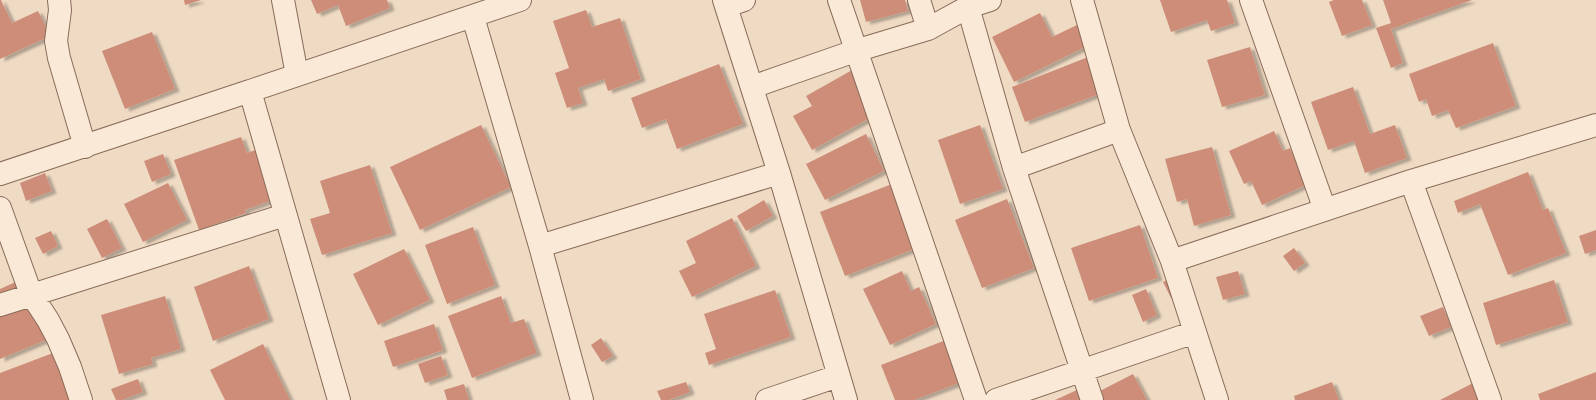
<svg xmlns="http://www.w3.org/2000/svg" width="1596" height="400" font-family="Spectral,serif">
  <defs>
    <filter id="shadow"><feDropShadow dx="4.5" dy="2.5" stdDeviation="1" flood-color="#0004"/></filter>
  </defs>
  <rect width="100%" height="100%" fill="#efdac3"/>
  <path fill="#cd8d78" filter="url(#shadow)" d="M0,0H1L12,23L38,11L50,36L0,59Z
    M184,0H201L185,5Z
    M311,0H387L390,8L346,26L338,5L317,14Z
    M860,0H905L908,11L866,22Z
    M1160,0H1227L1235,23L1211,31L1207,20L1171,32Z
    M1334,0H1362L1372,25L1342,36L1329,2Z
    M1383,0H1472L1391,29L1403,63L1391,68L1376,28L1391,23Z
    M586,10L592,27L620,18L641,79L608,91L604,79L578,88L583,103L567,108L555,73L569,68L553,21Z
    M1040,13L1052,37L1079,24L1089,45L1014,82L992,37Z
    M152,32L175,89L125,109L102,51Z
    M1493,43L1516,106L1456,128L1448,110L1432,116L1426,99L1419,102L1409,74Z
    M1250,47L1265,95L1222,107L1207,60Z
    M1088,57L1102,93L1025,122L1012,87Z
    M719,64L743,124L677,149L666,119L642,128L631,98Z
    M854,69L879,113L812,150L793,116L812,106L806,96Z
    M1353,87L1370,134L1395,125L1407,158L1365,173L1354,141L1328,150L1311,102Z
    M481,125L511,187L420,230L390,167Z
    M980,125L1003,189L960,204L938,140Z
    M1274,131L1283,151L1290,148L1306,185L1262,205L1251,181L1244,184L1229,151Z
    M866,134L884,171L825,200L806,164Z
    M241,137L247,153L264,147L281,197L245,210L246,213L199,230L174,160Z
    M1212,147L1231,215L1194,226L1187,199L1177,202L1165,159Z
    M163,154L171,174L152,182L144,161Z
    M370,165L392,233L322,255L310,219L330,213L320,181Z
    M1528,172L1543,210L1548,208L1566,253L1508,275L1480,204L1458,213L1454,201Z
    M45,173L52,191L26,201L20,183Z
    M168,183L187,220L143,242L124,204Z
    M892,184L917,248L845,276L820,212Z
    M1007,199L1034,268L982,288L955,220Z
    M764,200L773,216L746,231L737,216Z
    M732,218L756,266L692,297L679,271L696,263L686,241Z
    M107,219L122,248L102,258L87,229Z
    M1140,225L1158,278L1089,301L1071,248Z
    M473,227L495,285L447,304L425,245Z
    M1596,230V250L1585,254L1579,236Z
    M51,231L58,246L43,254L35,238Z
    M1294,248L1305,263L1294,271L1283,256Z
    M404,249L430,300L378,325L353,274Z
    M249,266L269,319L213,341L194,287Z
    M902,271L911,291L919,287L936,324L890,345L863,289Z
    M1238,271L1245,294L1223,300L1216,277Z
    M1178,274L1187,290L1171,298L1163,282Z
    M27,277L53,337L0,359V289Z
    M1554,280L1568,322L1496,345L1483,303Z
    M1146,289L1157,315L1143,322L1132,295Z
    M775,290L791,337L709,365L705,353L716,349L704,314Z
    M165,296L181,349L151,358L153,364L119,374L101,315Z
    M501,296L511,323L524,319L537,353L472,378L448,316Z
    M1443,307L1451,327L1429,336L1420,316Z
    M434,324L443,350L393,367L384,341Z
    M601,338L613,356L602,362L591,345Z
    M946,340L962,382L914,400H895L881,365Z
    M263,344L290,400H225L210,370Z
    M53,353L71,400H0V373Z
    M441,356L448,375L425,383L418,364Z
    M1596,372V400H1540L1538,394Z
    M1133,374L1147,400H1103L1098,392Z
    M138,379L143,392L122,400H116L111,389Z
    M686,382L690,392L669,400H661L657,391Z
    M1332,382L1339,400H1295L1294,396Z
    M1475,382L1485,400H1440Z
    M464,384L469,400H447L444,390Z
    M1077,390L1082,400H1055Z"/>
  <g fill="none" stroke-linecap="round" stroke-linejoin="round">
    <defs>
      <path id="minor" d="M59,0L60,10L56,41L59,58L85,147
        M283,0L297,75
        M724,0L779,173L846,400
        M839,0L976,400
        M919,0L928,29
        M1082,0L1119,130L1172,261L1217,400
        M1251,0L1325,210
        M726,6L744,0
        M968,7L1014,168L1092,400
        M473,17L540,246L582,400
        M752,87L855,51L928,29L968,7L990,0
        M1014,168L1119,130
        M0,174L250,91
        M1411,181L1490,400
        M0,208L31,294L48,320L58,339L70,367L81,400
        M540,246L779,173
        M1172,261L1411,181L1596,125
        M0,305L285,215
        M339,400L250,91L520,0
        M767,400L838,376
        M996,400L1195,332"/>
    </defs>
    <use href="#minor" stroke="#896b59" stroke-width="24"/>
    <use href="#minor" stroke="#f9e9d6" stroke-width="22"/>
  </g>
</svg>
